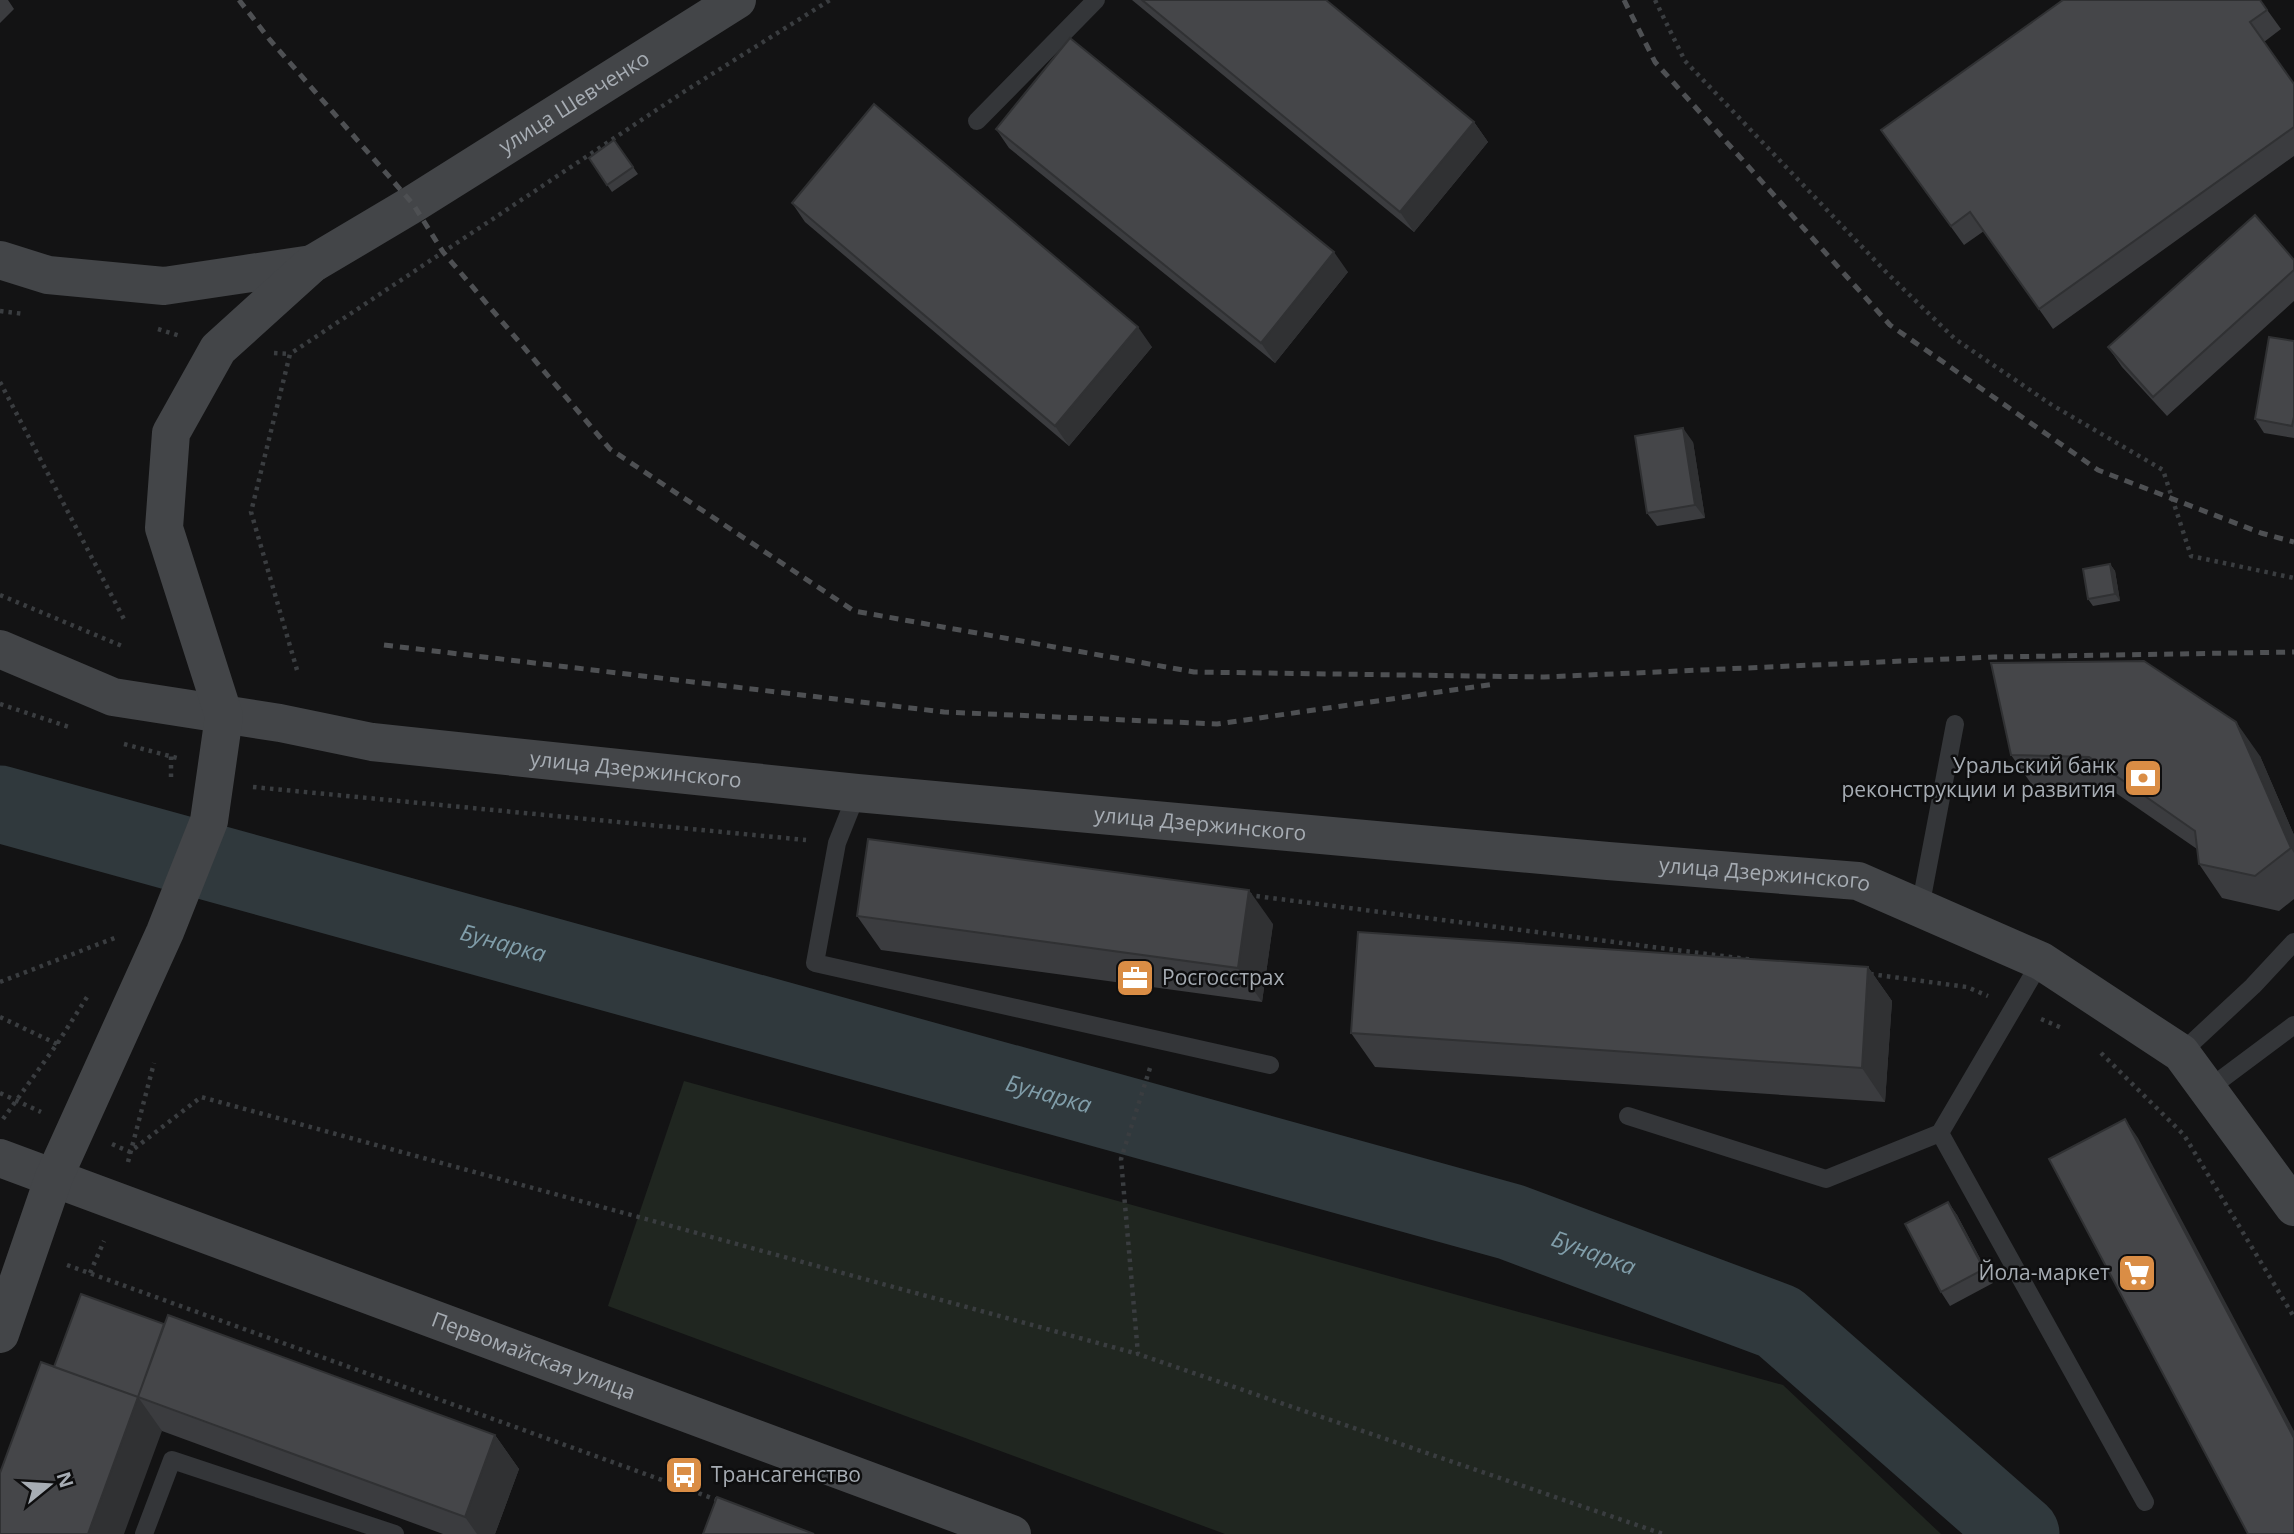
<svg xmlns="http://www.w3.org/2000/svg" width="2294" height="1534" font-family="'Open Sans',sans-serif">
  <rect width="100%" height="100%" fill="#131314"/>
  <path fill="#202620" d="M684,1081L1783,1385L1941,1534H1225L608,1306Z"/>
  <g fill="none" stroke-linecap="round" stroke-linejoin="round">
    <path stroke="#30393d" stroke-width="77" id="s1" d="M0,804L1511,1222L1779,1322L2021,1534"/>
    <path stroke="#3a3d40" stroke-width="4.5" stroke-dasharray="3.5 5" stroke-linecap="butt" d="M1655,0L1685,61L1888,274L1955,339L2052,405L2163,470L2191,556L2294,578
      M0,311L24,314
      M158,329L180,336
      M274,353L290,354
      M0,382L126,623
      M0,595L122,646
      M297,670L251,512L290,354L685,91L830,0
      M0,704L72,728
      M124,744L177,758
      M171,777V755
      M253,787L806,840
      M1248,895L1754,960
      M1870,974L1967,987L1988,996
      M0,982L117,937
      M0,1017L57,1044
      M2041,1019L2062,1028
      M2101,1053L2184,1135L2294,1317
      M1150,1068L1121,1159L1138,1354L1663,1534
      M0,1093L41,1112
      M3,1119L57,1044L89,994
      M112,1144L130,1152L201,1097L1138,1354
      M128,1162L154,1063
      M67,1265L720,1501
      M90,1273L104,1241"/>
    <path stroke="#343639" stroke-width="18" d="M977,121L1096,0
      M857,793L837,843L815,963L1270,1065
      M1920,908L1955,724
      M2181,1053L2253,986L2294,942
      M2207,1090L2294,1025
      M1628,1116L1826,1179L1940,1133L2041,961
      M1940,1133L2145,1502
      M144,1534L172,1460L395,1534"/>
    <g stroke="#434548" stroke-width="38">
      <path d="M0,260L48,275L164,286L312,264"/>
      <path id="s2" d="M0,649L113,697L280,723L372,742L857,793L1608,861L1858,881L2041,961L2181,1053L2294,1207"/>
      <path id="s3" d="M0,1158L1012,1534"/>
      <path id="s4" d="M0,1334L54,1177L165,932L209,821L224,716L164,528L171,433L218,349L312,264L413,204L737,0"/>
    </g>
    <path stroke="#4e5053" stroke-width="5" stroke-dasharray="9 7" stroke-linecap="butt" d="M239,0L270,40L413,204L443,252L610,449L854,611L1194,672L1544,677L1993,657L2294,652
      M1624,0L1655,62L1890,325L2098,470L2261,533L2294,542
      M384,645L944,712L1217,724L1495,684"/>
  </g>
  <path fill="#3b3c3f" d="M0,0H8L14,9L0,23Z
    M1132,0H1326L1474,122L1488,142L1414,232Z
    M2260,0L2281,29L2264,42L2294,84V156L2053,329L1984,231L1964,245L1881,130Z
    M996,129L1348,272L1275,363L1009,148Z
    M614,140L638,174L612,192L589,158Z
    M792,203L1152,347L1069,446L805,222Z
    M2294,260V301L2167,416L2122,367L2108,347Z
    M2294,341V438L2264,433L2255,419Z
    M1693,442L1705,518L1657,526L1647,513Z
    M2110,564L2115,571L2120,601L2093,606L2088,599Z
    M2011,755L2260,756L2294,835V899L2279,911L2222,898L2199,864L2197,849L2113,791L2035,789Z
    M857,916L1273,924L1262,1002L881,950Z
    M1868,967L1892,1001L1885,1102L1375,1067L1351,1033Z
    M1948,1202L1957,1215L1993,1283L1950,1306L1941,1292Z
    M164,1324L495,1435L519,1469L495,1534H443L162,1431L54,1367Z"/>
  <path fill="#303133" d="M1474,122L1488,142L1414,232L1400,212Z
    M1334,252L1348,272L1275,363L1261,343Z
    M1138,327L1152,347L1069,446L1055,426Z
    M1683,428L1693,442L1705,518L1695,505Z
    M2110,564L2115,571L2120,601L2115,594Z
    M2236,722L2260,756L2294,835V853L2291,848Z
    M1249,890L1273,924L1262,1002L1238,968Z
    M1868,967L1892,1001L1885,1102L1862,1068Z
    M2125,1119L2138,1138L2294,1431V1438Z
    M1948,1202L1957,1215L1993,1283L1984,1269Z
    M138,1397L162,1431L124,1534H88Z
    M495,1435L519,1469L495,1534H477L465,1517Z"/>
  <path fill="#454649" stroke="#303133" stroke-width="2" d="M1142,0H1326L1474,122L1400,212Z
    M2063,0H2260L2267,10L2250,22L2294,84V127L2039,309L1970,212L1951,226L1881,130Z
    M1070,38L1334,252L1261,343L996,129Z
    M874,104L1138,327L1055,426L792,203Z
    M614,140L633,167L607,185L589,158Z
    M2255,215L2294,260V270L2153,397L2108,347Z
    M2269,337L2294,341V417L2292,426L2255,419Z
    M1683,428L1695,505L1647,513L1635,436Z
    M2110,564L2115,594L2088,599L2083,569Z
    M2144,661L2236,722L2291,848L2255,876L2199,864L2195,831L2089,757L2011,755L1991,663Z
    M868,839L1249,890L1238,968L857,916Z
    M1358,932L1868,967L1862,1068L1351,1033Z
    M2125,1119L2294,1438V1534H2248L2049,1159Z
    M1948,1202L1984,1269L1941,1292L1905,1224Z
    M81,1294L164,1324L138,1397L54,1367Z
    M168,1315L495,1435L465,1517L138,1397Z
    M41,1362L138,1397L88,1534H0V1473Z
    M717,1497L814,1534H703Z"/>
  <defs>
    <symbol id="bank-square" viewBox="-11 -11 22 22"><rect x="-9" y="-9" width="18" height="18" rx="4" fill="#da8d45" stroke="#0e0e0f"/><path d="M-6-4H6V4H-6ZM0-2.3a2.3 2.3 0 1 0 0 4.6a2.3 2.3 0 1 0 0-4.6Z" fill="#fff"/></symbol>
    <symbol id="office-square" viewBox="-11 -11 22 22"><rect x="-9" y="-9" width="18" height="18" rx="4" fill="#da8d45" stroke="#0e0e0f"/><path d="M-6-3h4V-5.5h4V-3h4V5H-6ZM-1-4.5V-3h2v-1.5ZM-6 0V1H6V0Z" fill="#fff"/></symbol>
    <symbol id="supermarket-square" viewBox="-11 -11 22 22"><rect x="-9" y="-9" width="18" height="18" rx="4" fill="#da8d45" stroke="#0e0e0f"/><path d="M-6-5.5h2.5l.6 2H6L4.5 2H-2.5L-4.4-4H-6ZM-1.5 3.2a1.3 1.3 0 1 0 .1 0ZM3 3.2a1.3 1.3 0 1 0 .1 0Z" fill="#fff"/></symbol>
    <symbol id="bus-square" viewBox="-11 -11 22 22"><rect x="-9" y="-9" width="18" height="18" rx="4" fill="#da8d45" stroke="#0e0e0f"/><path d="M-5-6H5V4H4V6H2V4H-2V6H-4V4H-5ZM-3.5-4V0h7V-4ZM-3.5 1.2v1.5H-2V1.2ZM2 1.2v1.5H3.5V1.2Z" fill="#fff"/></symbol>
  </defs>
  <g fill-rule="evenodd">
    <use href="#bank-square" x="2121" y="756" width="44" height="44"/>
    <use href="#office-square" x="1113" y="956" width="44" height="44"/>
    <use href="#supermarket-square" x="2115" y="1251" width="44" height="44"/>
    <use href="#bus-square" x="662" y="1453" width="44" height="44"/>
  </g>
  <g text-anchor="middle" stroke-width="5" stroke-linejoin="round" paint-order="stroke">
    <g font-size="21" fill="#a6acb3" stroke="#0e0e0f">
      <text dy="7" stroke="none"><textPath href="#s4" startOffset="1484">улица Шевченко</textPath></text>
      <text dy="7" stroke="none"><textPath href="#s2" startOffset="651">улица Дзержинского</textPath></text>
      <text dy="7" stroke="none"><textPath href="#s2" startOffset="1218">улица Дзержинского</textPath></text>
      <text dy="7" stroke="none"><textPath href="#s2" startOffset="1785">улица Дзержинского</textPath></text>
      <text dy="7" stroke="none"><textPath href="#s3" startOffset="569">Первомайская улица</textPath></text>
    </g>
    <g font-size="21" fill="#a6acb3" stroke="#0e0e0f" text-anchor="end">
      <text x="2116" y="773">Уральский банк<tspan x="2116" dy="24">реконструкции и развития</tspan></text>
      <text x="1162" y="985" text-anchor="start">Росгосстрах</text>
      <text x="2110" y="1280">Йола-маркет</text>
      <text x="711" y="1482" text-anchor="start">Трансагенство</text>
    </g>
    <g font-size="23" font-style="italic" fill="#819eaa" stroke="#0e0e0f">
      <text dy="8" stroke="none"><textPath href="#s1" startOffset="522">Бунарка</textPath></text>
      <text dy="8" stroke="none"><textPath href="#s1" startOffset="1088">Бунарка</textPath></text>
      <text dy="8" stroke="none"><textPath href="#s1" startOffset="1656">Бунарка</textPath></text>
    </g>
  </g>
  <g transform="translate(49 1485) rotate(72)" stroke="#0e0e0f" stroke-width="5" paint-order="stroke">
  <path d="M0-5L12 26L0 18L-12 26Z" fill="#a6acb3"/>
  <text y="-10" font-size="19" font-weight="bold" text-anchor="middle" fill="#a6acb3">N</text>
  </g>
</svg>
